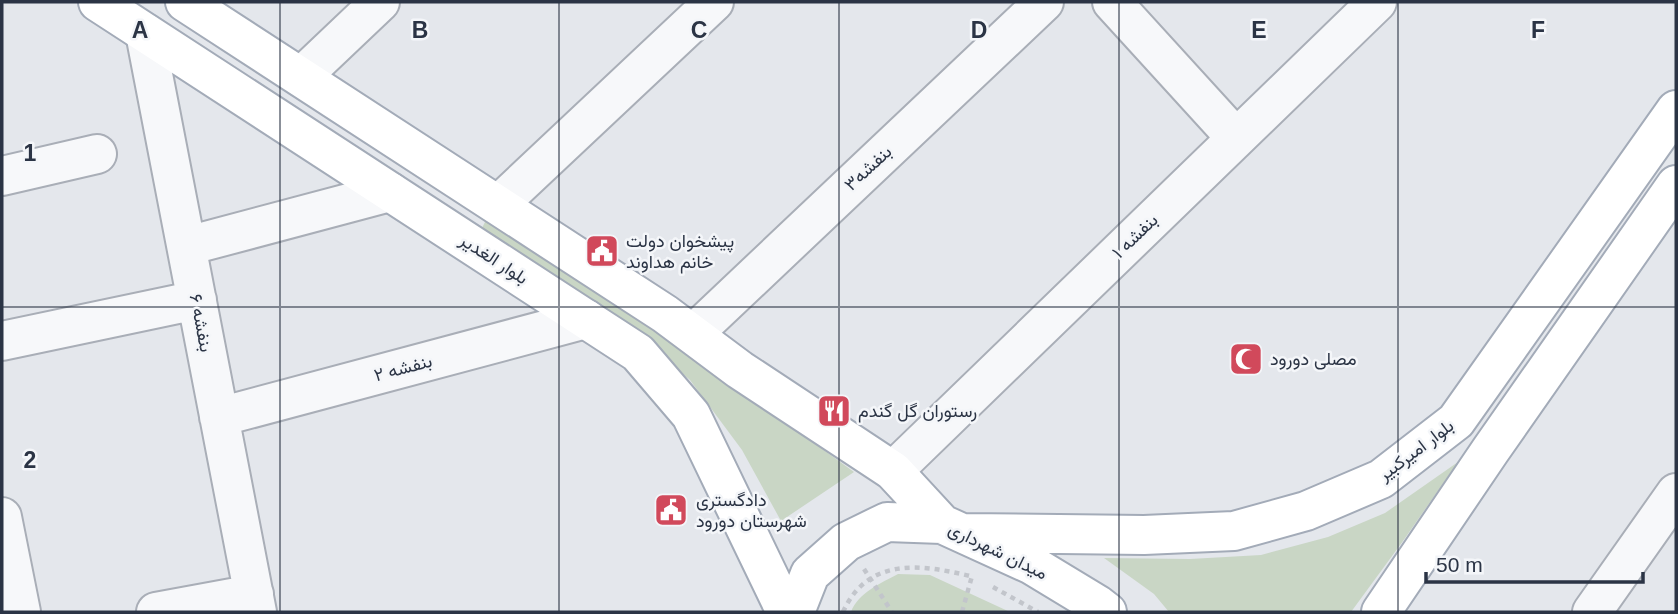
<svg xmlns="http://www.w3.org/2000/svg" width="1678" height="614" font-family="Arial,Vazirmatn,sans-serif">
  <rect width="100%" height="100%" fill="#e4e7ec"/>
  <path fill="#c9d6c5" d="M487,218L641,314L756,401L854,472L781,521L742,450L690,380L636,333L482,228Z
    M1458,462L1403,541L1351,612H1169L1154,594L1104,558L1190,559L1261,555L1328,537L1385,513Z
    M898,574L930,575L1010,612H851C858,593 881,583 898,574Z"/>
  <g fill="none" stroke-linecap="round" stroke-linejoin="round">
    <defs>
      <path id="minor" d="M1112,2L1236,138
        M145,33L257,612
        M301,77L380,2
        M2,176L97,154
        M498,205L714,2
        M187,246L390,192
        M693,334L1044,2
        M2,341L197,300
        M219,417L586,319
        M893,471L1377,2
        M2,517L21,612
        M156,612L254,594
        M1592,612L1676,493"/>
      <path id="major" d="M98,2L638,353L691,415L786,612
        M185,2L665,314L740,370L893,471L942,524
        M963,533L1144,535L1234,531L1306,511L1381,479L1456,421L1676,110
        M795,612L810,574L846,542L887,522L942,524L1032,565L1098,605L1107,612
        M1381,612L1490,451L1676,185"/>
    </defs>
    <use href="#minor" stroke="#a9aeb7" stroke-width="42"/>
    <use href="#major" stroke="#a3abb8" stroke-width="42"/>
    <path stroke="#c2c5cb" stroke-width="4.5" stroke-dasharray="5 5" stroke-linecap="butt" d="M864,569L892,612
      M993,587L1038,612
      M843,612C868,557 920,564 970,576
      M962,612L972,576"/>
    <use href="#minor" stroke="#f7f8fa" stroke-width="38"/>
    <use href="#major" stroke="#fff" stroke-width="38"/>
  </g>
  <path fill="none" stroke="#2b3445" stroke-width="2" stroke-opacity="0.55" d="M280,2V612M559,2V612M839,2V612M1119,2V612M1398,2V612M2,307H1676"/>
  <defs>
    <symbol id="civic-square" viewBox="-11 -11 22 22"><rect x="-9" y="-9" width="18" height="18" rx="4" fill="#d1495b" stroke="#f4f6f9"/><path d="M-.6-6.5H3V-4.5H.6V-3L4-1V1h2V6H-6V1h2V-1L-.6-3ZM-1.2 2.5V6h2.4V2.5Z" fill="#fff"/></symbol>
    <symbol id="mosque-square" viewBox="-11 -11 22 22"><rect x="-9" y="-9" width="18" height="18" rx="4" fill="#d1495b" stroke="#f4f6f9"/><path d="M3.5-4.9A6 6 0 1 0 3.5 4.9A5 5 0 1 1 3.5-4.9Z" fill="#fff"/></symbol>
    <symbol id="restaurant-square" viewBox="-11 -11 22 22"><rect x="-9" y="-9" width="18" height="18" rx="4" fill="#d1495b" stroke="#f4f6f9"/><path d="M-5-6h1v4h1v-4h1v4h1v-4h1v5L-1.5 .5V6h-2V.5L-5-1ZM5-6V6H3V1.5H1.5Q1.5-4 5-6Z" fill="#fff"/></symbol>
  </defs>
  <g fill-rule="evenodd">
    <use href="#civic-square" x="583" y="232" width="38" height="38"/>
    <use href="#mosque-square" x="1227" y="340" width="38" height="38"/>
    <use href="#restaurant-square" x="815" y="392" width="38" height="38"/>
    <use href="#civic-square" x="652" y="491" width="38" height="38"/>
  </g>
  <g text-anchor="middle" stroke-width="5" stroke-linejoin="round" paint-order="stroke">
    <g font-size="18" fill="#2b3445" stroke="#f4f6f9">
      <text transform="translate(868 168) rotate(-43)" y="6">بنفشه۳</text>
      <text transform="translate(1135 236) rotate(-44)" y="6">بنفشه ۱</text>
      <text transform="translate(494 259) rotate(33)" y="6">بلوار الغدیر</text>
      <text transform="translate(201 323) rotate(79)" y="6">بنفشه ۶</text>
      <text transform="translate(403 368) rotate(-15)" y="6">بنفشه ۲</text>
      <text transform="translate(1416 450) rotate(-37)" y="6">بلوار امیرکبیر</text>
      <text transform="translate(998 551) rotate(26)" y="6">میدان شهرداری</text>
    </g>
    <g font-size="18" fill="#2b3445" stroke="#f4f6f9" text-anchor="start">
      <text x="626" y="247">پیشخوان دولت<tspan x="626" dy="21">خانم هداوند</tspan></text>
      <text x="1270" y="365">مصلی دورود</text>
      <text x="858" y="417">رستوران گل گندم</text>
      <text x="696" y="506">دادگستری<tspan x="696" dy="21">شهرستان دورود</tspan></text>
    </g>
  </g>
  <g font-size="23" text-anchor="middle" font-weight="bold" fill="#2b3445" stroke="#f4f6f9" stroke-width="5" stroke-linejoin="round" paint-order="stroke">
    <text x="140" y="38">A</text>
    <text x="420" y="38">B</text>
    <text x="699" y="38">C</text>
    <text x="979" y="38">D</text>
    <text x="1259" y="38">E</text>
    <text x="1538" y="38">F</text>
    <text x="30" y="161">1</text>
    <text x="30" y="468">2</text>
  </g>
  <rect width="1678" height="614" fill="none" stroke="#2b3445" stroke-width="7"/>
  <path d="M1426 572v10h217v-10" fill="none" stroke="#2b3445" stroke-width="3.5"/>
  <text x="1436" y="572" font-size="21" fill="#2b3445" stroke="#f4f6f9" stroke-width="5" paint-order="stroke">50 m</text>
</svg>
